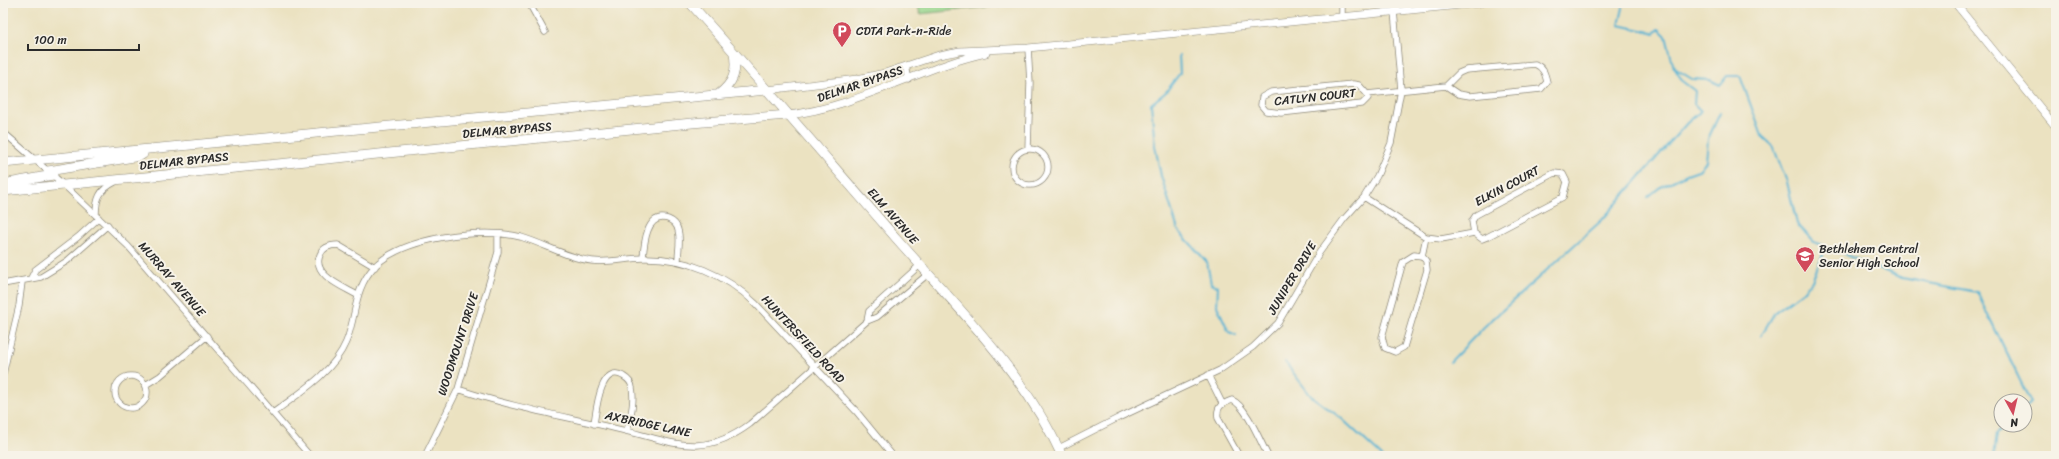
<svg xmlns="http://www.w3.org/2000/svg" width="2059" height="459" font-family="Sriracha,sans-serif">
  <rect width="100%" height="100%" fill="#f7f3e8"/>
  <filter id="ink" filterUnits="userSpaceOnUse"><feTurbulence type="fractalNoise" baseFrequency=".025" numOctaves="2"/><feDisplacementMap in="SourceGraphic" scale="8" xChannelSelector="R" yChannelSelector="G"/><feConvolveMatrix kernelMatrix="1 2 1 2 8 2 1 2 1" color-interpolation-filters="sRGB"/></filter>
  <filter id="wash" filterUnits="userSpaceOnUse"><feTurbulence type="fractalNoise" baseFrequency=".012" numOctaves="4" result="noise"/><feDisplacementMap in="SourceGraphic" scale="16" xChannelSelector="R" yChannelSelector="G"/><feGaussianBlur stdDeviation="0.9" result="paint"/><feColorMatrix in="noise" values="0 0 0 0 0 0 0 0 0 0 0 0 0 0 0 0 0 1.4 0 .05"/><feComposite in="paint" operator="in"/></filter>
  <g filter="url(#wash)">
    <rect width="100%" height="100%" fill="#ebe2c1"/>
    <path fill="#97d58a" stroke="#61805a" d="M917,3H1027L920,14Z"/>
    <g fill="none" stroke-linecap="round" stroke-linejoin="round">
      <path stroke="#56b3d4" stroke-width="2" d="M1623,8L1619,25L1655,33L1659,29L1666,36L1674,68L1692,79L1710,80L1720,85L1727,76H1740L1762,136L1773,146L1787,182L1797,224L1814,242L1902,278L1977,292L2031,403L2025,408
        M1179,55L1180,73L1166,92L1151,104L1155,146L1161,176L1178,230L1207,262L1211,284L1218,286L1217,306L1229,332L1236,335
        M1648,197L1659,188L1687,174L1701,169L1706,161L1708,139L1720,113
        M1761,336L1775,312L1803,291L1812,281L1826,247
        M1285,362L1311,396L1341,418L1382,456
        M1450,362L1485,326L1602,220L1687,123L1701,111L1694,104L1695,91L1683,82L1675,69
        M1994,456L1997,433L2006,425"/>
    </g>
  </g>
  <g filter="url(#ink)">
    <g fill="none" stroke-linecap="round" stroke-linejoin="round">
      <defs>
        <path id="minor" d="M529,3L545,32
          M1342,3V17
          M1535,64C1544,68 1545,74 1547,82L1541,89L1470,96L1458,94L1446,86L1459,73L1466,70Z
          M906,66L909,80
          M1353,84L1359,85L1367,94L1368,98L1362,104L1281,113L1266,111L1261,105L1262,97L1271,92Z
          M1367,94L1446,86
          M3,132L64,185L128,246L310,456
          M1028,149L1030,83L1028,48
          M1012 167a18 18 0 1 1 36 0a18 18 0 1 1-36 0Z
          M1554,173L1563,174L1567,182L1563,197L1487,237L1482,239L1474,233L1472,221L1476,215Z
          M1364,197L1426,237L1441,239L1474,233
          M96,215C96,199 99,190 115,182
          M1414,255L1422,256L1426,261L1427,270L1404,347L1395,352L1385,348L1382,337L1403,262Z
          M1422,256L1426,237
          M643,258C644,245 646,212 668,219C673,221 677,225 678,230C681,239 678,251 678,261
          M31,278L35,270L78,237L99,218
          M3,284L41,277L67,261L108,225
          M357,295C344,287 311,275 320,255C323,247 330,245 338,245L375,267
          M867,321L869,311L920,265
          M3,374L19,306L22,282
          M1208,375L1222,403
          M115 392a16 16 0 1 1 32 0a16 16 0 1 1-32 0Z
          M147,384L160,376L207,336
          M458,389C513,408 569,417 626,431C649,436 673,446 697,445C718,444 734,436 750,424L867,321L877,317L928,274
          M273,413C298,394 333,373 346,342C357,316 353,290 374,267C403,237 482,227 521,237C545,244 567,258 592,261C610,263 627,258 644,258C685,257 726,275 755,303L856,411L893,456
          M594,424C596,412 600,363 623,376C628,379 632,383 632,388C635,402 630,418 627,431
          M1059,448L1118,418L1220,370L1253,347L1278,323L1319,253L1344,219L1364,197L1377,176L1391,143L1401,90L1394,11
          M425,456L458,389L498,252V234
          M1239,456L1218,418C1216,406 1222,404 1232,400C1246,405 1261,443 1268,456"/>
        <path id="tertiary" d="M1955,3L2056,127
          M767,90L857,79L885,73L939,55L960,51L1028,48L1481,3
          M788,115C858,107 918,68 986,53"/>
        <path id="primary" d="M690,3C760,81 827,159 896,238C956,306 1024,372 1062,456
          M719,94C734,82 737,72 734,53
          M3,163L767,90
          M48,171L140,156L143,154
          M3,184L53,175
          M3,191L692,123L788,115"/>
      </defs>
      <use href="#minor" stroke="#8b8676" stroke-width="7"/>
      <use href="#tertiary" stroke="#8b8676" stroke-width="8"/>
      <use href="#primary" stroke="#8b8676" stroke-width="10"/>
      <use href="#minor" stroke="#fff" stroke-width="5.5"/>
      <use href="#tertiary" stroke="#fff" stroke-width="7"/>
      <use href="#primary" stroke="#fff" stroke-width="9"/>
    </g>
  </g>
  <defs>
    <symbol id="parking-pin" viewBox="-11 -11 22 30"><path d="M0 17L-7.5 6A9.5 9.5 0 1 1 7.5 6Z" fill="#d1495b" stroke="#f7f3e8"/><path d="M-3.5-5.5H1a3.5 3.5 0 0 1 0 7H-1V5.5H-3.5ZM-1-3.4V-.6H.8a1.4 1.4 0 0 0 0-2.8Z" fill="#fff"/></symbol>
    <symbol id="school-pin" viewBox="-11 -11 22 30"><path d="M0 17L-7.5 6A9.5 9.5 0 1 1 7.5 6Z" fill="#d1495b" stroke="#f7f3e8"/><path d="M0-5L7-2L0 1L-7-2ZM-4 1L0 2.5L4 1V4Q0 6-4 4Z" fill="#fff"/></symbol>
  </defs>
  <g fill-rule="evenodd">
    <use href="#parking-pin" x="831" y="20" width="22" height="30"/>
    <use href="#school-pin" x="1794" y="245" width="22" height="30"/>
  </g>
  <g text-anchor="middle" stroke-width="4" stroke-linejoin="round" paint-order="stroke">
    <g font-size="12" fill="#2b2b2b" stroke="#f7f3e8" text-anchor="start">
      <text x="856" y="35">CDTA Park-n-Ride</text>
      <text x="1819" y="253">Bethlehem Central<tspan x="1819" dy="14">Senior High School</tspan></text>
    </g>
    <g font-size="12" fill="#2b2b2b" stroke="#f7f3e8">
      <text transform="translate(860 84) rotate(-19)" y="4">DELMAR BYPASS</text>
      <text transform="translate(1315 97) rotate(-6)" y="4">CATLYN COURT</text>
      <text transform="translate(507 130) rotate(-5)" y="4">DELMAR BYPASS</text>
      <text transform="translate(184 161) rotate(-6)" y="4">DELMAR BYPASS</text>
      <text transform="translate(1507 186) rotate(-28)" y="4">ELKIN COURT</text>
      <text transform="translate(893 216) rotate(49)" y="4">ELM AVENUE</text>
      <text transform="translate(1292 278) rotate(-59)" y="4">JUNIPER DRIVE</text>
      <text transform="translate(172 279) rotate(49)" y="4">MURRAY AVENUE</text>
      <text transform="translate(803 339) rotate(47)" y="4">HUNTERSFIELD ROAD</text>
      <text transform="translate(458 344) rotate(-72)" y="4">WOODMOUNT DRIVE</text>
      <text transform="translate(648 424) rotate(12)" y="4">AXBRIDGE LANE</text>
    </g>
  </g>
  <rect width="2059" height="459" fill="none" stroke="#f7f3e8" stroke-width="16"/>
  <g transform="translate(2013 413) rotate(172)"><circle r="19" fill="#f7f3e8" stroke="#a5a39c"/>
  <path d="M0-3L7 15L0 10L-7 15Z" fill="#d1495b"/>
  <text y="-6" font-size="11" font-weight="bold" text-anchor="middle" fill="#2b2b2b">N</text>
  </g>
  <path d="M28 44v6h111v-6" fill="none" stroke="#2b2b2b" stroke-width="2"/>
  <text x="34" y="44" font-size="12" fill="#2b2b2b" stroke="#f7f3e8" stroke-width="3" paint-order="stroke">100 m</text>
</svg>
